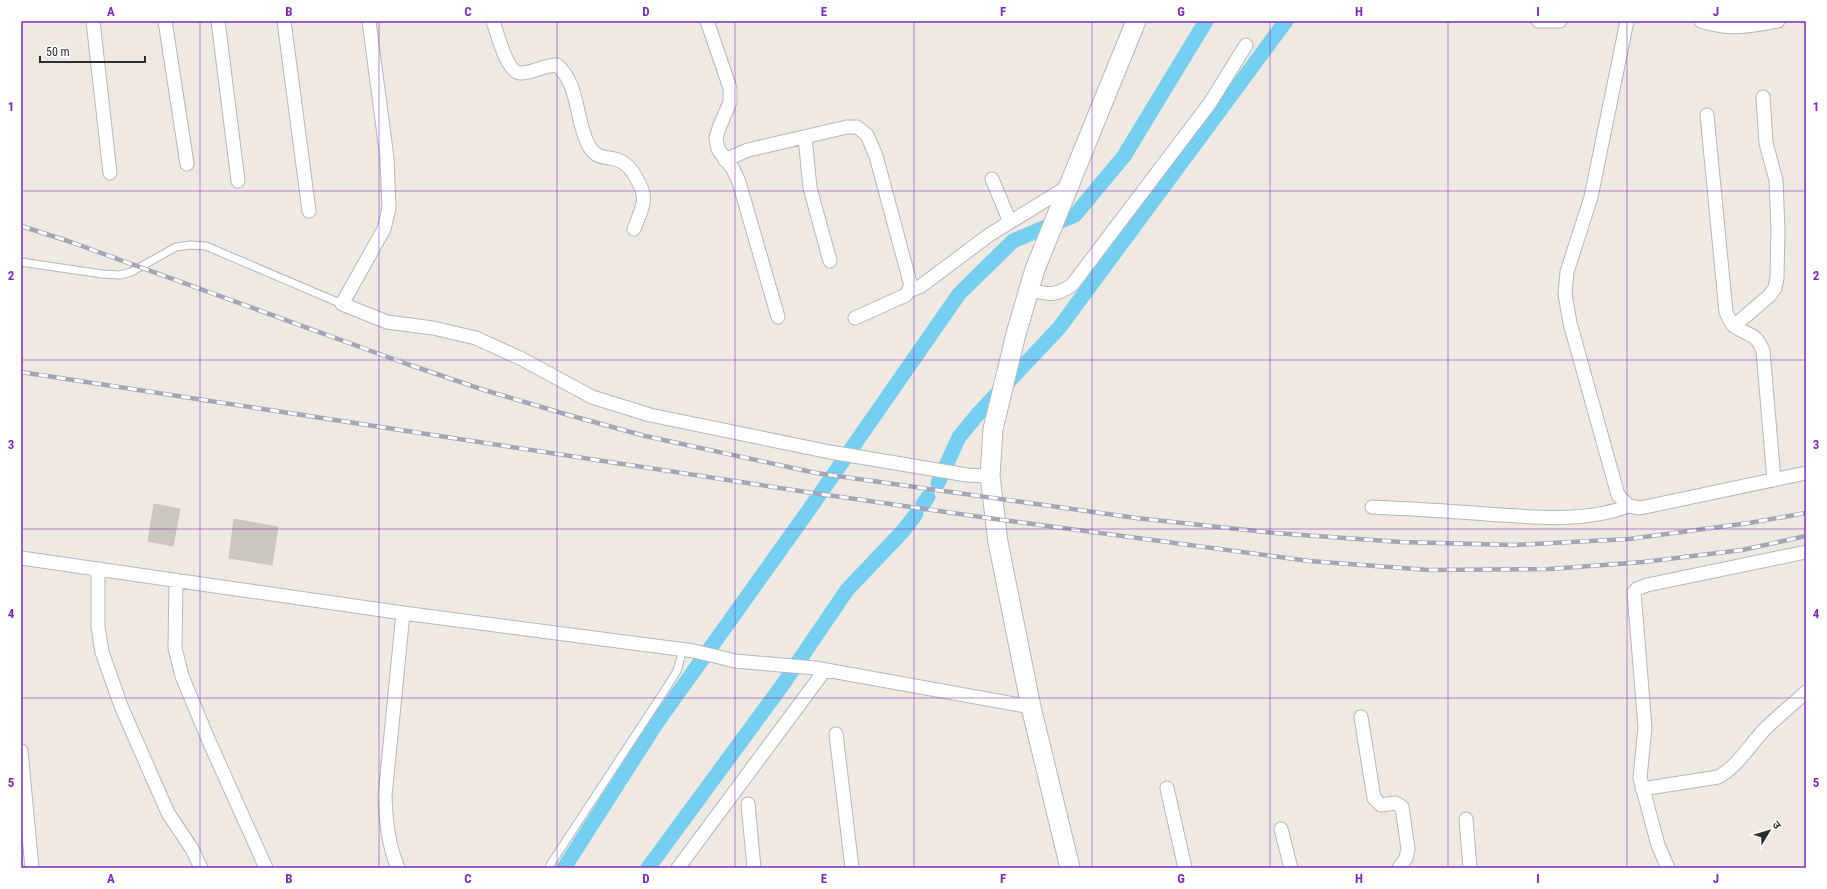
<svg xmlns="http://www.w3.org/2000/svg" width="1827" height="889" font-family="'Roboto Condensed','Noto Sans Devanagari',sans-serif">
  <rect width="100%" height="100%" fill="#efe9e1"/>
  <g fill="none" stroke-linecap="round" stroke-linejoin="round">
    <path stroke="#75cff0" stroke-width="15" d="M938,483L959,437L978,414L1059,328L1286,21
      M923,504L928,497
      M564,868L656,724L806,514L959,294L1013,241L1075,215L1124,156L1206,21
      M648,868L781,687L847,590L903,531L916,514"/>
  </g>
  <path fill="#cbc7bf" stroke="#cbc5ba" d="M154,504L180,509L173,546L148,541Z
    M234,519L278,527L272,565L229,558Z"/>
  <g fill="none" stroke-linecap="round" stroke-linejoin="round">
    <defs>
      <path id="lane" d="M21,262L102,274L120,275L131,272L176,247L190,245L206,246L342,304
        M550,865L665,690L677,671L683,649"/>
      <path id="street" d="M93,21L110,173
        M165,21L187,164
        M218,21L238,181
        M284,21L309,211
        M369,21L387,158L389,208L384,229L342,304L387,322L433,328L476,338L522,359L592,397L650,415L830,452L967,475L990,476
        M493,21C497,32 507,74 521,73C533,73 544,65 557,65C580,85 575,121 589,146C597,160 606,156 618,160C630,164 638,180 642,190C647,203 638,217 634,229
        M707,21L730,88V102L719,128L716,138L718,149L733,169L739,182L778,317
        M1538,21H1560
        M1627,21L1591,197L1567,272L1565,294L1570,323L1618,495L1629,506L1640,508L1806,473
        M1701,21C1732,31 1747,26 1778,21
        M1707,115L1726,312C1728,317 1730,322 1734,326C1748,336 1756,332 1763,351L1774,480
        M805,137L810,188L830,261
        M725,160L748,150L847,127H857L867,135L876,156L911,286L906,295L855,318
        M992,179L1010,222
        M1029,290C1049,294 1054,297 1072,285L1210,103L1246,45
        M909,291L921,286L989,235L1069,186
        M1734,326L1769,296L1775,288L1777,278L1778,230L1776,180L1766,143L1763,97
        M1372,507C1410,509 1449,511 1487,514C1534,517 1584,523 1629,506
        M21,558L403,613L694,651L735,661L815,668L1031,707
        M98,569V627L102,652L121,706L168,813L192,849L201,868
        M176,580L175,648L182,676L208,739L266,868
        M1361,717L1374,798L1381,805L1395,803L1402,807L1408,849L1406,858L1399,868
        M836,734L852,868
        M21,751L32,868
        M1167,788L1185,868
        M1642,789L1718,777C1737,767 1749,746 1764,730C1777,717 1792,705 1806,692
        M748,804L754,868
        M1466,819L1470,868
        M1281,829L1291,868
        M398,868C388,844 386,821 385,796L403,613
        M678,868L825,670
        M1668,868L1658,845L1640,778L1645,727L1634,592L1637,589L1647,585L1806,552"/>
      <path id="secondary" d="M1070,868L1031,707L998,542L990,476L993,429L1016,334L1035,269L1136,21"/>
    </defs>
    <use href="#lane" stroke="#b4b7c1" stroke-width="9"/>
    <use href="#street" stroke="#b4b7c1" stroke-width="15"/>
    <use href="#secondary" stroke="#b4b7c1" stroke-width="21"/>
    <use href="#lane" stroke="#fff" stroke-width="7"/>
    <use href="#street" stroke="#fff" stroke-width="13"/>
    <use href="#secondary" stroke="#fff" stroke-width="19"/>
    <defs>
      <path id="rail" d="M21,226L68,241L407,364L484,390L565,414L645,436L816,473L1136,518L1274,533L1401,542L1514,545L1629,539L1749,523L1806,513
        M21,372L806,492L995,519L1309,561L1429,570L1550,569L1643,562L1742,550L1806,536"/>
    </defs>
    <use href="#rail" stroke="#a3a6b8" stroke-width="4.5"/>
    <use href="#rail" stroke="#fff" stroke-width="3" stroke-dasharray="9" stroke-linecap="butt"/>
  </g>
  <path fill="none" stroke="#7b2cbf" stroke-width="1" stroke-opacity="0.55" d="M200,21V868M379,21V868M557,21V868M735,21V868M914,21V868M1092,21V868M1270,21V868M1448,21V868M1627,21V868M21,191H1806M21,360H1806M21,529H1806M21,698H1806"/>
  <rect width="1827" height="889" fill="none" stroke="#ffffff" stroke-width="44"/>
  <g transform="translate(1769 831) rotate(52)" stroke="#ffffff" stroke-width="3" paint-order="stroke">
  <path d="M0-3L7 15L0 10L-7 15Z" fill="#2e2e2e"/>
  <text y="-6" font-size="11" font-weight="bold" text-anchor="middle" fill="#2e2e2e">उ</text>
  </g>
  <path d="M40 56v6h105v-6" fill="none" stroke="#2e2e2e" stroke-width="2"/>
  <text x="46" y="56" font-size="12" fill="#2e2e2e" stroke="#ffffff" stroke-width="3" paint-order="stroke">50 m</text>
  <rect x="22" y="22" width="1783" height="845" fill="none" stroke="#7b2cbf" stroke-width="1.5"/>
  <g font-size="13" text-anchor="middle" font-weight="bold" fill="#7b2cbf">
    <text x="111" y="16">A</text>
    <text x="289" y="16">B</text>
    <text x="468" y="16">C</text>
    <text x="646" y="16">D</text>
    <text x="824" y="16">E</text>
    <text x="1003" y="16">F</text>
    <text x="1181" y="16">G</text>
    <text x="1359" y="16">H</text>
    <text x="1538" y="16">I</text>
    <text x="1716" y="16">J</text>
    <text x="11" y="111">1</text>
    <text x="1816" y="111">1</text>
    <text x="11" y="280">2</text>
    <text x="1816" y="280">2</text>
    <text x="11" y="449">3</text>
    <text x="1816" y="449">3</text>
    <text x="11" y="618">4</text>
    <text x="1816" y="618">4</text>
    <text x="11" y="787">5</text>
    <text x="1816" y="787">5</text>
    <text x="111" y="883">A</text>
    <text x="289" y="883">B</text>
    <text x="468" y="883">C</text>
    <text x="646" y="883">D</text>
    <text x="824" y="883">E</text>
    <text x="1003" y="883">F</text>
    <text x="1181" y="883">G</text>
    <text x="1359" y="883">H</text>
    <text x="1538" y="883">I</text>
    <text x="1716" y="883">J</text>
  </g>
</svg>
